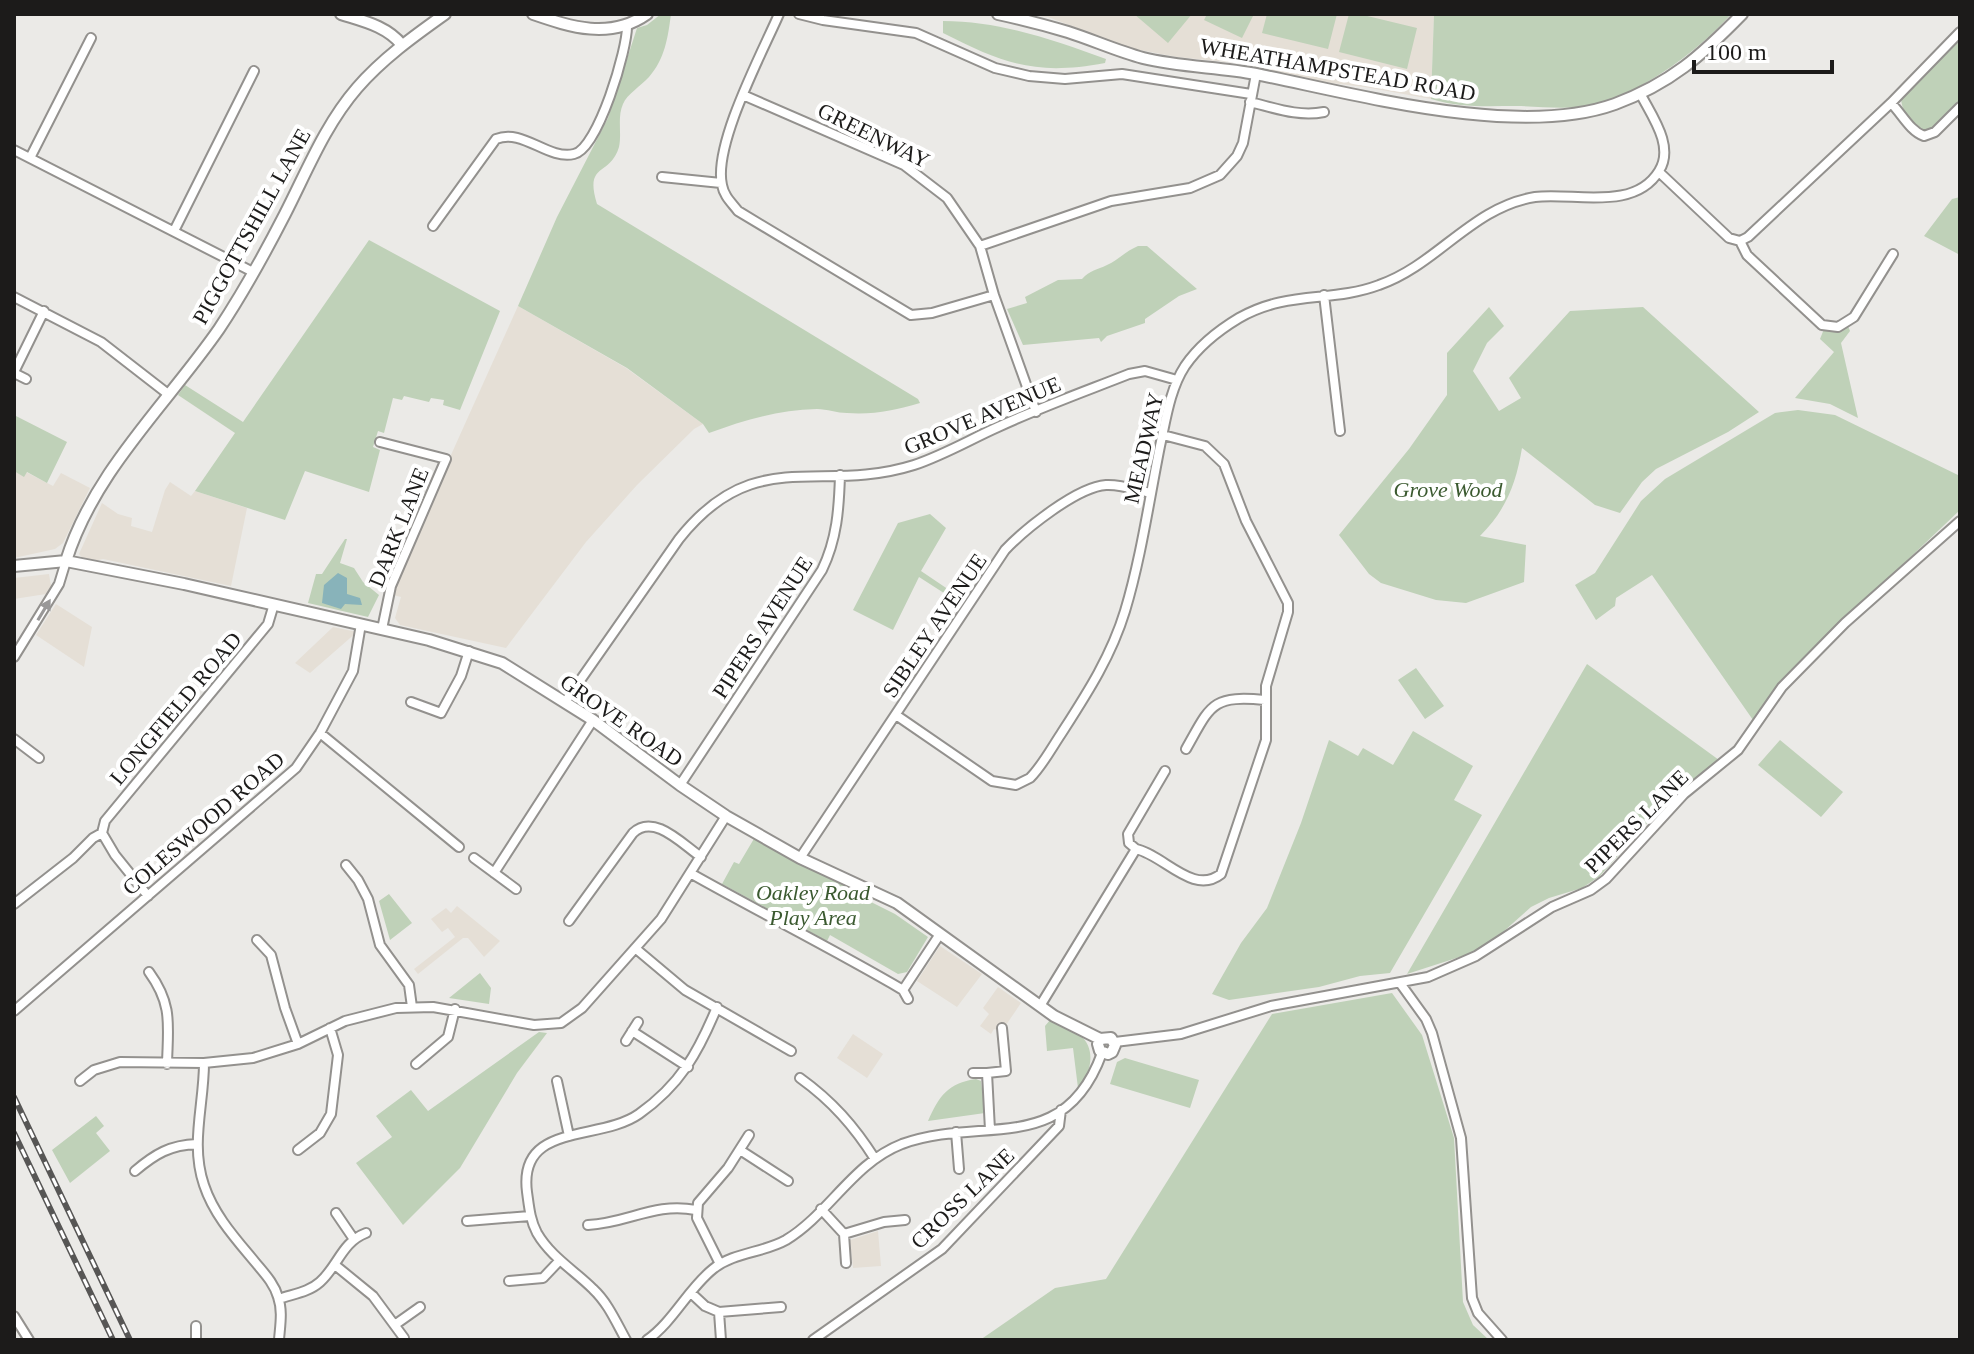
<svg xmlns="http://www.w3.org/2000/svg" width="1974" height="1354" font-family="Georgia,serif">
  <rect width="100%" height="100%" fill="#ebeae7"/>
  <path fill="#e5dfd6" d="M1025,14H1434L1431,99L1365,87L1314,81L1238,63L1177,57L1129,48L1048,17Z
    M518,306L626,368L703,424L694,429L637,485L586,542L506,648L400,625L395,618L401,597L393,595L406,555Z
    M14,471L24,476L26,472L53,486L61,473L90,488L63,543L55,549L14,558Z
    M170,482L191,496L195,491L247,508L231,586L103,559L93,561L83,559L79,554L102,503L118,514L132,518L131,526L152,532L165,490Z
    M49,574L51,586L46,594L14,599V578Z
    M56,604L92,627L84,667L36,635Z
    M333,627L357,632L310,673L295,663Z
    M457,906L500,941L484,957L468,938H463L418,974L414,969L455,937L448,928L442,932L431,919L446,908L451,913Z
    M940,946L982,974L957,1007L917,981Z
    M998,987L1021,1003L1006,1025L997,1030L994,1029L991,1034L980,1026L989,1014L983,1008Z
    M853,1034L883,1054L867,1078L837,1058Z
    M878,1231L881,1266L853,1268L850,1240Z"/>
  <path fill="#bfd1b8" d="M661,14H671C668,37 665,59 649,77C641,86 627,94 623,104C617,117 622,133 619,147C610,177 584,162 597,204L918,399L920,403C895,410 874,415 847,413C837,413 827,409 817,409C778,410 744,420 709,433L703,424L627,368L518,306L557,217L608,118L637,28L647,25Z
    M1134,14H1192L1168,43Z
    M1207,14H1254L1242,38L1204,20Z
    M1267,14H1337L1328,49L1262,33Z
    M1349,14H1359L1417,28L1407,69L1339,52Z
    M1434,14H1731C1697,53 1631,102 1577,107C1558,109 1536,106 1516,106C1487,106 1460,108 1431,99Z
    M943,21C1000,21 1053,40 1106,59L1105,63C1036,76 1004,64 943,33Z
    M1960,39V101L1932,128L1923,131C1911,125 1901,111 1901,97Z
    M1960,197V255L1924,236L1952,199Z
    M369,240L500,311L460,410L443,405L444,400L431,398L429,402L404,396L402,400L393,398L384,433L378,431L373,447L380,450L369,492L305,471L285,520L195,491L235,433L178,395L185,385L243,422Z
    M1138,246H1147L1197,289L1179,296L1145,319V323L1107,336L1101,342L1099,338L1023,345L1007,309L1027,303L1025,297L1058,280L1082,279C1090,270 1097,270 1107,265C1118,260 1126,251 1138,246Z
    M1489,307L1504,326L1487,343L1473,371L1499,411L1521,398L1509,378L1570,311L1643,307L1759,412L1728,432L1656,469L1642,482L1620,513L1595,505L1522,448C1516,484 1506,510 1480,536L1526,545L1524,582L1466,603L1436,600L1381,583L1369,574L1339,535L1409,449L1447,395V353Z
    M1848,326L1850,331L1841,343L1858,418L1830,404L1795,398L1834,352L1820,339L1824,329L1837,330Z
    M1798,410L1835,415L1960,476V510L1780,681L1753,720L1652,575L1616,598L1615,606L1596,620L1575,585L1595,573L1641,501L1665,479L1775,413Z
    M14,415L67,442L47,483L27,472L24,477L14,471Z
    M930,514L946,528L921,571L964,600L961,604L919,577L893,630L853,610L898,523Z
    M345,539H347L340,563L354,568L363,582L379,595L368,617L308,603L316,574H322Z
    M1587,664L1719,760L1663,805L1600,876L1582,888L1549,898L1531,907L1494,940L1475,952L1407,974Z
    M1416,668L1444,706L1425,719L1398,680Z
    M1413,731L1473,766L1454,800L1482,815L1390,973L1360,976L1319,987L1229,1000L1212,994L1241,943L1267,908L1301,823L1329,740L1358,756L1363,748L1393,765Z
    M1780,740L1843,792L1821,817L1758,765Z
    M755,837L854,888L853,893L895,914L928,937L907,972L898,974L830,935L827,941L722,884L734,862L739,864Z
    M389,894L412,923L390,940L379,901Z
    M480,973L491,988L489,1004L449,998Z
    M1392,993L1422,1035L1454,1138L1463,1302L1473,1325L1489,1340H980L1055,1288L1106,1279L1272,1014Z
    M1050,1020C1060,1025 1072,1028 1080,1035C1097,1049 1091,1074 1078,1088L1073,1048L1047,1051L1045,1026Z
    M539,1032L547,1033L517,1073L460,1168L403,1225L356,1163L392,1137L376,1116L411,1090L428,1111Z
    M1125,1058L1199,1080L1190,1108L1110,1084L1117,1062Z
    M976,1079L981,1081L985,1113L928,1121C939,1096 948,1083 976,1079Z
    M96,1116L104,1126L96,1133L110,1151L70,1183L52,1150Z"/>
  <path fill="#88b3ba" d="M338,573L347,578V594L360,598L362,605L345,604L341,609L322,603L324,585Z"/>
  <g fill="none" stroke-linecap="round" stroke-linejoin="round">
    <defs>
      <path id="minor" d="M779,14C762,53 713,145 722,185C724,196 731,202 738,211L911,315L932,313L994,295
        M799,14L823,20L916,33L995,68L1029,76L1065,79L1122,74L1251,94
        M743,95L904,165L947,198L980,246L994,295L1036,412
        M1250,102C1275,108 1298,117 1324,112
        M1891,103C1902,114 1910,131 1924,136L1935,132L1960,107
        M14,150L253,272
        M30,158L91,38
        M1659,172L1729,238L1740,241L1747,255L1822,325L1838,327L1854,317L1893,254
        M662,177L721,183
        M433,226L496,139C523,128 547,160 574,154C598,149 628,48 627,25
        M174,231L254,71
        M1740,241L1748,237L1891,103L1960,32
        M980,246L1111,201L1190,188L1220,175L1237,156L1243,143L1256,74
        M1324,295L1340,431
        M14,297L101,342L168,394
        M14,372L44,311
        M14,373L26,379
        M380,442L446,459L391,586L382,629
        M14,657L59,584L66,561
        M411,702L441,713L461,676L469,651
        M565,702L679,539C755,443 819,495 914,465C944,455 971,439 998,427C1041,407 1086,391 1129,374L1145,371L1177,380
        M896,715L992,781L1016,785L1030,778C1042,766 1051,749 1061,734C1086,695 1111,657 1125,611C1141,558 1149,501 1160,446C1166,419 1170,389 1185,366C1198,347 1219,330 1239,318C1288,290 1331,303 1379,285C1437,265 1472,207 1535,197C1573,192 1634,212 1659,171C1675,146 1651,115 1640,93
        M320,733L459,847
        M14,739L39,758
        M1186,749C1211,705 1211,695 1265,700
        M680,785L822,570C837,539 839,509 840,475
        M102,833L115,855L148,896
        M1136,849C1164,855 1193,896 1221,874L1266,740V686L1288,612V603L1246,521L1224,464L1205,446L1163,435
        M474,858L516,889
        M800,858L1005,550C1025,529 1077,487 1106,485C1121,484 1136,490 1150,493
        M346,865L358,880L368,899L380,945L409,985L412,1007
        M494,873L593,720
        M690,873C761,913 833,949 903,990L908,999
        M14,904L73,858L93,838L102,833L105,821L268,624L274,604
        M569,921L633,833C654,813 682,844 701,857
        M257,940L271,955L285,1008L298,1044
        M635,948L685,990L791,1051
        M149,972C173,1005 168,1025 167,1064
        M1400,983L1426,1019L1432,1033L1461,1138L1472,1298L1478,1313L1502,1340
        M903,990L940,934
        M1040,1006L1136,849L1129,843L1128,834L1165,771
        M14,1011L296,768L320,733L353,671L361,624
        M632,1031L688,1067
        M626,1041L638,1022
        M1115,1042L1181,1034L1271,1006L1428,977L1476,956L1552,907L1591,890L1606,879L1684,794L1738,750L1782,687L1845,623L1960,521
        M204,1063C204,1105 190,1144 204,1185C214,1215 235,1238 255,1262C264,1273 274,1283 278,1297C283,1311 280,1326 279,1340
        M416,1064L448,1037L455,1009
        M973,1073H987L990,1130
        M987,1073L1006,1071L1002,1028
        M800,1078C832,1101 854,1126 875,1159
        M80,1081L94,1070L120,1062L204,1063L253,1058L298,1044L345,1021L396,1008L433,1007L534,1025L561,1023L582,1008L661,919L726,816
        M557,1081L569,1136
        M956,1132L959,1169
        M298,1150L320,1133L331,1114L338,1055L330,1028
        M740,1150L788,1181
        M135,1171C155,1154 170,1145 197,1144
        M821,1209L844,1234L846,1263
        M336,1213L353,1238
        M467,1221L530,1216
        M588,1225C629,1223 654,1202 696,1210
        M844,1234L884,1222L905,1220
        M720,1264L697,1218L698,1203L728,1168L749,1135
        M335,1265L373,1296L404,1338
        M509,1281L543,1278L560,1260
        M691,1293L705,1306L719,1312L721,1340
        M279,1299C293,1294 309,1292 320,1282C338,1266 342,1242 366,1233
        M719,1312L781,1307
        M14,1316L29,1340
        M396,1324L420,1307
        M196,1326V1340
        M626,1340C616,1322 608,1303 593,1289C574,1270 551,1257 537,1233C530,1220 529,1206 527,1192C518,1122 599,1142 639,1114C680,1085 698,1053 717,1007
        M647,1340C673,1322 688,1289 713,1269C734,1252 763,1253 786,1240C829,1214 853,1163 902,1144C982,1115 1064,1158 1102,1053
        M813,1340L942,1249L1059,1126L1061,1110"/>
      <path id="tertiary" d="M341,14C363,21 387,26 402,45
        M533,14C571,27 610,40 647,14
        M998,14C1021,19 1045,25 1068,32C1093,40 1117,51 1143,58C1179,67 1219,67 1256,74C1356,94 1518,139 1615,104C1671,83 1701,56 1742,14
        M66,561C94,471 167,404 219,329C243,293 265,253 285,214C307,171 325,125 357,88C382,59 414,36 445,14
        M14,566L66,561L184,584L429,640L502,663L593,720L680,785L726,816L800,858L897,903L1054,1016L1100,1039L1111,1038L1115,1045L1112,1052L1108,1054L1100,1051L1098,1044L1100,1039"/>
    </defs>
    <use href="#minor" stroke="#93918e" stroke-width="12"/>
    <use href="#tertiary" stroke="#93918e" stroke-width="14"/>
    <use href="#minor" stroke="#fff" stroke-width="8"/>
    <use href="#tertiary" stroke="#fff" stroke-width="10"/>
    <defs>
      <path id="rail" d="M14,1097L130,1340
        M14,1133L113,1340"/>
    </defs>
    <use href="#rail" stroke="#575655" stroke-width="6"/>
    <use href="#rail" stroke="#fff" stroke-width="3" stroke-dasharray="9" stroke-linecap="butt"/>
  </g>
  <defs><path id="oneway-solid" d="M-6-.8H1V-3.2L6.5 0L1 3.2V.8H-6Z" transform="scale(2)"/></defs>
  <use fill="#999898" href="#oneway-solid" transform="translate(44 610) rotate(-59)"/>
  <g text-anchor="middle" stroke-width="8" stroke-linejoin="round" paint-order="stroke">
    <g font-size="22" fill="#1c1b1a" stroke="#fff">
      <text transform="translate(1338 69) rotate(10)" y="8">WHEATHAMPSTEAD ROAD</text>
      <text transform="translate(874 135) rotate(26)" y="8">GREENWAY</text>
      <text transform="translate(251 226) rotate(-61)" y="8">PIGGOTTSHILL LANE</text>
      <text transform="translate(982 415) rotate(-23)" y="8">GROVE AVENUE</text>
      <text transform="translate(1143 448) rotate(-77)" y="8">MEADWAY</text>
      <text transform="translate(398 527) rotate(-68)" y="8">DARK LANE</text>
      <text transform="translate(934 625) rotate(-56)" y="8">SIBLEY AVENUE</text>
      <text transform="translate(762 627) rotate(-57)" y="8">PIPERS AVENUE</text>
      <text transform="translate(175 708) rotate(-50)" y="8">LONGFIELD ROAD</text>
      <text transform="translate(622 720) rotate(35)" y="8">GROVE ROAD</text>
      <text transform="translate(1636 821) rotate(-45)" y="8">PIPERS LANE</text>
      <text transform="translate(203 823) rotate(-41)" y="8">COLESWOOD ROAD</text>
      <text transform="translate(962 1198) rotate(-44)" y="8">CROSS LANE</text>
    </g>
    <g font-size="22" font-style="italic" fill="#3b5a30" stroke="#fff">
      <text x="1448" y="497">Grove Wood</text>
      <text x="813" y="900">Oakley Road<tspan x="813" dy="25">Play Area</tspan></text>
    </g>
  </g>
  <rect width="1974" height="1354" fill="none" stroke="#1c1b1a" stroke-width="32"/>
  <path d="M1694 60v12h138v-12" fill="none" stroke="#1c1b1a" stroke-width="4"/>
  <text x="1706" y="60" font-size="24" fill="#1c1b1a" stroke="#ffffff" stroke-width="6" paint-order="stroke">100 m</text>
</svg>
